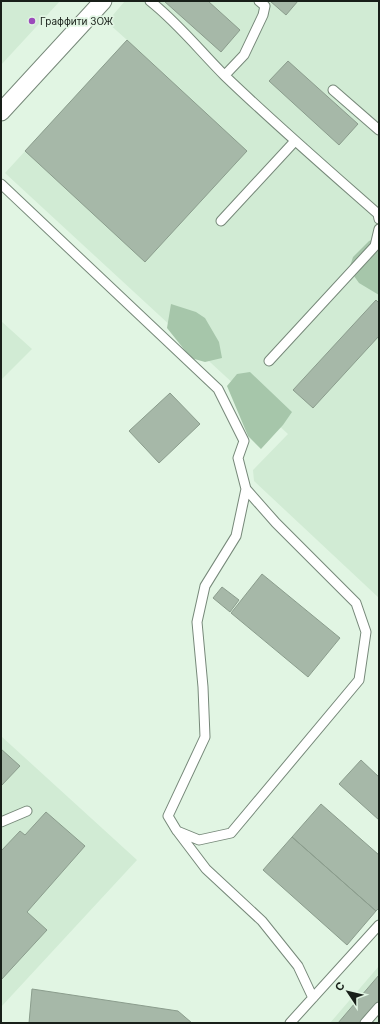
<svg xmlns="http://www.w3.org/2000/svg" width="380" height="1024" font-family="Inter,sans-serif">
  <rect width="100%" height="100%" fill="#e1f5e3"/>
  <path fill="#d1ebd4" d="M1,1H60L1,65Z
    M125,1H379V598L254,481L253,470L288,434L5,173L127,40L107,22Z
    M1,321L32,349L1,380Z
    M1,736L137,860L1,1007Z
    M379,966V1023H330Z"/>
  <path fill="#a6c6aa" d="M379,237V295L359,283L349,269L353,257L369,241Z
    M171,304L196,312L205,318L219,342L222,358L205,362L191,358L167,328Z
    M250,372L292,412L283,425L261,449L248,436L227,386L237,374Z"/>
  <path fill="#a6b8a8" stroke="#8b9d8d" d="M164,1H208L240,30L221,52Z
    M270,1H298L286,15Z
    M127,40L247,151L145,262L25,151Z
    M288,61L358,124L339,145L269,81Z
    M376,300L379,303V336L313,408L293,390Z
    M170,393L200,424L159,463L129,431Z
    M262,574L340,638L308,677L231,613Z
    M222,587L239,600L230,612L213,598Z
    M1,749L20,766L1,786Z
    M361,760L379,777V820L339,784Z
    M321,804L379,855V908L376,911L292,837Z
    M46,812L85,846L27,912L47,930L1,980V851L20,831L25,835Z
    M292,837L376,911L347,945L263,870Z
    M379,975V1001L360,1023H338Z
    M32,989L178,1011L192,1023H29Z"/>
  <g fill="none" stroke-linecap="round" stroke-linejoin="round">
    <defs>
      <path id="lane" d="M150,1C178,23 200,51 225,76C275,124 327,169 378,214L379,219
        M225,75L244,55L263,15L265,6L259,1
        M333,90L379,130
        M1,184L218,389L244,441L238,458L246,489L276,523L356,603L366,632L359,680L231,833L199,840L177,831L168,816L205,737L203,687L197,622L205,586L236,536L246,489
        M221,221L295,141
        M269,361L375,246L379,229
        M1,822L27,811
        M178,832L206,869L262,921L298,966L313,998
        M290,1023L379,925
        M365,1023L379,1007"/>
      <path id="street" d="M1,112L103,1"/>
    </defs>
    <use href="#lane" stroke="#768879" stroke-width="11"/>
    <use href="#street" stroke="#768879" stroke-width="19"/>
    <use href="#lane" stroke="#fff" stroke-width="9"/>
    <use href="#street" stroke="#fff" stroke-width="17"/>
  </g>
  <circle fill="#9b4bbb" stroke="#e1f5e3" stroke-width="1.5" cx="32" cy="21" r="4"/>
  <g text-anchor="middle" stroke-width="3.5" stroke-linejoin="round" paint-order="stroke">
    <g font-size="10" fill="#181f19" stroke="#e1f5e3" text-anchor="start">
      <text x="40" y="25">Граффити ЗОЖ</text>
    </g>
  </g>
  <rect width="380" height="1024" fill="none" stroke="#181f19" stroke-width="4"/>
  <g transform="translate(348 992) rotate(305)" stroke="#e1f5e3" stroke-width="3" paint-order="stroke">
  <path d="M0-3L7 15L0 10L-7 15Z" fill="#181f19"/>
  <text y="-6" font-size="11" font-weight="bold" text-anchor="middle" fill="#181f19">С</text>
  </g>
</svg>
